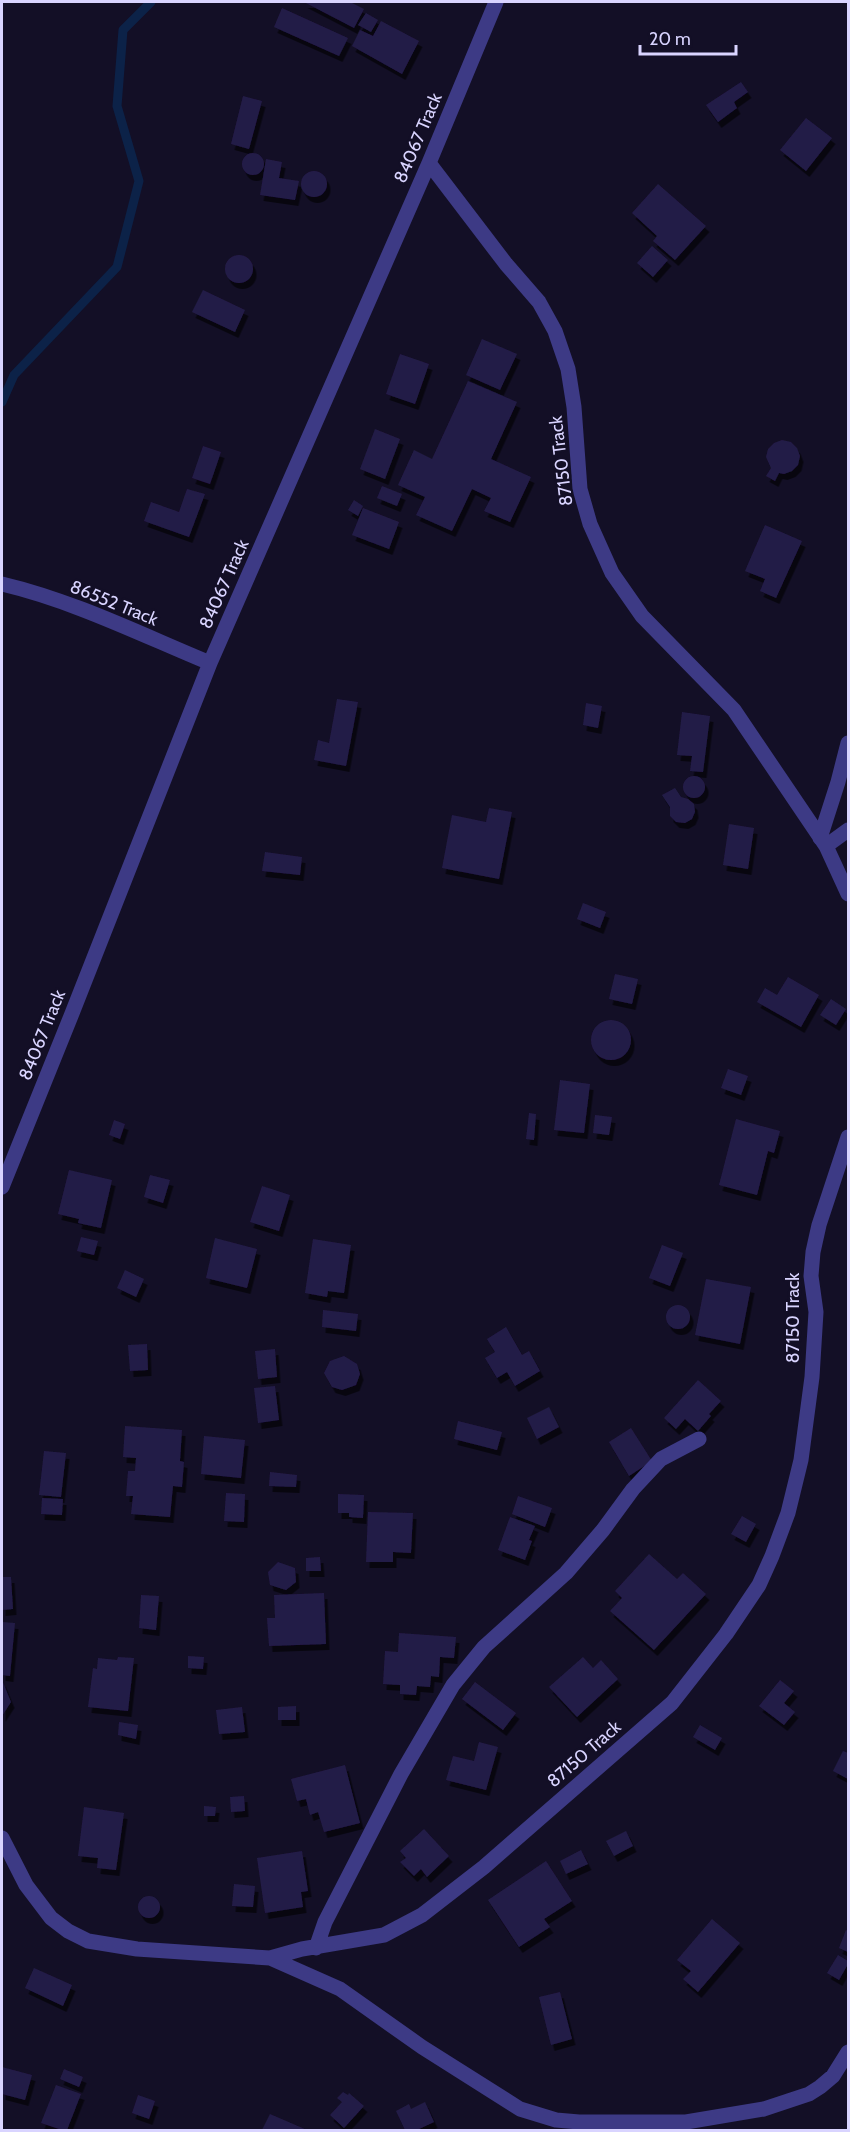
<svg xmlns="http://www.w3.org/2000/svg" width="850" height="2132" font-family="Cabin,sans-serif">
  <defs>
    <filter id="shadow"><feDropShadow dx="3.5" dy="6" stdDeviation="0" flood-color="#0009"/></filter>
  </defs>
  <rect width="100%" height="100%" fill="#130f26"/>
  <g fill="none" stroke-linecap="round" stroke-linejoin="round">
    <path stroke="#0c2248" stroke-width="9" d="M2,402L14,375L117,267L139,181L117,106L123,30L151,2"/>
  </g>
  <path fill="#241b47" filter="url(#shadow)" d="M304,2H350L364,9L354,28Z
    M282,8L348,38L339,56L274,27Z
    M366,13L378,20L371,32L358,25Z
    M381,21L419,41L402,74L352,46L360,30L373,36Z
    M741,82L748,92L734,102L737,108L718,122L706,105Z
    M243,96L262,101L249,149L231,144Z
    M806,118L832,138L806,171L780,150Z
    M242 164a11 11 0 1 1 22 0a11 11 0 1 1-22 0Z
    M266,159L282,162L279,178L299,181L295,200L260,195Z
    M301 184a13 13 0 1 1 26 0a13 13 0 1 1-26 0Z
    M658,184L706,226L675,260L653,241L657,236L632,213Z
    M652,246L668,260L653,277L637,263Z
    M225 269a14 14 0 1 1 28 0a14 14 0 1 1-28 0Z
    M203,290L245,310L235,332L192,312Z
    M482,339L517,354L500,390L466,375Z
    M400,354L429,364L415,404L386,394Z
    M468,381L517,402L491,459L531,477L510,522L484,511L491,498L472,489L452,531L416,515L425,497L398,485L414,450L432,459Z
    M375,429L400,439L385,479L360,469Z
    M782,440L791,442L797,448L800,456L798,465L792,471L784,474L779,473L775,481L766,476L771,468L766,457L768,449L774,443Z
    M203,446L221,452L210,484L192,478Z
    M382,486L402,494L397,506L377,498Z
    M187,489L205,494L189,537L144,521L151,502L179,512Z
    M354,500L363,506L358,516L348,510Z
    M363,508L399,522L389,549L352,535Z
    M765,525L802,541L776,598L760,591L765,579L745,571Z
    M337,699L358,702L346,766L314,760L318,740L329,743Z
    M586,703L602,706L598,728L583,725Z
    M682,712L710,716L703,772L690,771L692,756L677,755Z
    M683 787a11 11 0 1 1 22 0a11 11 0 1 1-22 0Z
    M675,788L681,797L688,799L694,804L695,812L692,819L685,823L676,822L670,816V807L662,795Z
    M489,808L512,812L499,879L442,868L452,815L486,822Z
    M729,824L754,828L748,869L723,865Z
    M265,852L302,857L300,875L262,871Z
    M583,903L606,912L600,928L577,919Z
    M615,974L638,979L632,1004L609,999Z
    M788,977L819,995L801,1027L757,1002L765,988L777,995Z
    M831,999L846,1009L836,1025L820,1015Z
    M591 1040a20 20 0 1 1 40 0a20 20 0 1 1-40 0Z
    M728,1069L748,1076L741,1095L721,1088Z
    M560,1080L590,1084L584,1133L554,1130Z
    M529,1113L536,1114L534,1140L526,1139Z
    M595,1115L612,1117L609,1135L593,1133Z
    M736,1119L780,1131L774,1153L768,1151L757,1195L719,1185Z
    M114,1120L125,1124L120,1139L109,1135Z
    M69,1170L112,1180L101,1228L78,1223L79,1219L58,1214Z
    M150,1175L170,1180L163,1203L144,1197Z
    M262,1186L290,1195L279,1231L250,1222Z
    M81,1237L98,1241L94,1255L77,1251Z
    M215,1238L257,1249L247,1288L206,1278Z
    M313,1239L351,1245L344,1293L328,1291L327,1297L305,1293Z
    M662,1245L683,1253L670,1286L649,1278Z
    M125,1270L144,1279L136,1297L117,1288Z
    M706,1279L751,1287L740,1344L695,1335Z
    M666 1317a12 12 0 1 1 24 0a12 12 0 1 1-24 0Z
    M323,1310L358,1314L356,1331L322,1327Z
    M506,1327L522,1355L529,1351L540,1371L515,1386L507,1372L497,1378L485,1358L495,1352L487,1339Z
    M147,1344L148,1370L130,1371L128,1345Z
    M275,1349L277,1377L258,1379L255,1351Z
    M344,1356L357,1364L360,1374L356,1385L342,1390L332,1387L324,1373L330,1361Z
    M698,1380L721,1401L709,1414L711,1416L698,1431L685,1419L676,1429L664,1418Z
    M275,1386L279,1420L258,1423L254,1388Z
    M549,1407L559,1427L537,1439L527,1418Z
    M458,1421L502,1432L497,1450L454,1439Z
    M125,1426L182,1430L180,1461L184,1462L182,1487L173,1486L170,1517L131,1514L133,1496H126L128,1471H135L136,1458L123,1457Z
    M631,1428L652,1461L629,1476L609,1442Z
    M204,1436L245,1440L241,1478L201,1474Z
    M44,1451L66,1453L61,1497L39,1495Z
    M270,1472L297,1475L296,1487L269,1486Z
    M226,1493L245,1494L244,1522L224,1521Z
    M338,1494L364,1495L363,1518L349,1517V1513H338Z
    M518,1496L552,1508L545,1527L512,1514Z
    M42,1498L63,1499L62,1515L41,1514Z
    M368,1512L413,1513L411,1553L393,1552V1562H366Z
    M742,1516L756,1524L746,1542L731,1534Z
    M510,1517L535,1526L529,1540L532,1541L525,1560L498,1550Z
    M649,1554L677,1579L683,1573L706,1594L654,1650L610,1611L622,1598L615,1591Z
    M320,1557L321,1571H306V1558Z
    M278,1562L295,1568L296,1582L286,1590L270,1585L268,1572Z
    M2,1577H11L13,1609L2,1610Z
    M324,1593L326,1644L269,1646L267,1618H275L274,1595Z
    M141,1595L159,1596L156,1630L139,1628Z
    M2,1622L15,1623L10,1676L2,1675Z
    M399,1633L456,1637L454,1658L440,1657L439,1677L431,1676L430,1687L417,1686L416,1695L400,1694V1685L383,1684L385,1651L398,1652Z
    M188,1656L204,1657L203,1669L188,1668Z
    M118,1657L134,1658L128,1711L88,1707L93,1668L97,1669L98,1658L117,1660Z
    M583,1657L593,1668L601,1660L618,1679L577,1717L549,1687Z
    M2,1680L11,1702L2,1716Z
    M780,1680L794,1691L784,1703L795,1712L784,1725L759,1706Z
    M475,1682L516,1713L503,1730L462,1699Z
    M296,1706V1720H278V1707Z
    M242,1707L245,1732L219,1734L216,1710Z
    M119,1722L138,1725L136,1739L118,1735Z
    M700,1725L722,1738L715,1750L693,1737Z
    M479,1742L498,1747L486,1790L446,1780L453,1756L474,1761Z
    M843,1751L848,1753V1779L833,1771Z
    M345,1765L360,1823L324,1832L318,1812L310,1815L306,1799L297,1801L291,1779Z
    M244,1796L245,1811L231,1812L230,1797Z
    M204,1806L216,1807L215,1816H204Z
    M84,1807L124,1813L116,1870L97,1868L98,1858L78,1856Z
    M424,1829L449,1856L427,1877L421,1869L414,1876L400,1862L406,1858L400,1851Z
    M626,1831L633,1846L614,1856L606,1841Z
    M581,1850L588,1864L566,1874L560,1861Z
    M302,1851L308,1891L301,1892L303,1907L265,1913L257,1858Z
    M546,1861L572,1901L544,1919L550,1927L519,1947L488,1900Z
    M234,1884L255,1886L253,1907L232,1906Z
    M138 1907a11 11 0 1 1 22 0a11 11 0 1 1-22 0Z
    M712,1919L740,1943L698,1992L683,1979L691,1971L677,1960Z
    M846,1930L848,1931V1952L839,1948Z
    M838,1955L848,1961V1964L839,1980L827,1973Z
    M34,1968L72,1985L63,2006L25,1988Z
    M560,1992L572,2039L551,2045L539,1997Z
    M2,2067L32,2075L25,2100L2,2094Z
    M64,2069L83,2077L79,2087L60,2079Z
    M56,2085L81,2094L67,2130H62L41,2123Z
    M343,2092L348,2095L349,2093L364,2106L344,2128L330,2115L342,2102L337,2098Z
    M138,2095L155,2101L149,2119L132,2113Z
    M425,2102L434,2122L417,2130H405L396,2111L409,2104L411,2109Z
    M270,2114L307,2130H262Z"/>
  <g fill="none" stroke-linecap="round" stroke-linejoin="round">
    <path stroke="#3d3a85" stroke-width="15" d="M429,163L506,264L539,302L555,331L568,369L574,407L580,489L590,524L612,573L642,616L734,710L826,846L848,894
      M2,584C74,601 142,635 210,663
      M820,838L838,782L848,743
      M826,846L848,830
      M2,1187L71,1016L210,663L429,163L496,2
      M2,1838L26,1885L51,1918L68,1931L88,1941L137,1949L270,1958L302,1949L384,1935L422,1915L484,1867L672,1703L726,1634L759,1585L772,1556L788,1513L801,1460L812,1377L816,1312L811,1276L813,1252L819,1225L848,1137
      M316,1948L325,1922L401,1774L453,1685L484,1647L566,1573L603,1530L633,1489L661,1459L699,1439
      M270,1958L340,1989L422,2047L520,2109L556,2120L579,2122H686L764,2109L809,2094L820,2087L833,2076L848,2052"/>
  </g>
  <g text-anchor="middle" stroke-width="4.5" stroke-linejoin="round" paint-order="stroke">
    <g font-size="18" fill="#d9d4ff" stroke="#130f26">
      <text transform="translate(418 138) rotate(-67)" y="6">84067 Track</text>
      <text transform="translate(561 461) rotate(-97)" y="6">87150 Track</text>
      <text transform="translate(224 584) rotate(-66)" y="6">84067 Track</text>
      <text transform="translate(114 603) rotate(22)" y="6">86552 Track</text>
      <text transform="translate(42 1035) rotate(-68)" y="6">84067 Track</text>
      <text transform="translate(793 1318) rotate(-90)" y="6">87150 Track</text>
      <text transform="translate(584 1754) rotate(-41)" y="6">87150 Track</text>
    </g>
  </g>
  <rect width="850" height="2132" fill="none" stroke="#d9d4ff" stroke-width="6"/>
  <path d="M640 45v9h96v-9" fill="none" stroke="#d9d4ff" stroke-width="3"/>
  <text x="649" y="45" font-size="18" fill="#d9d4ff" stroke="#130f26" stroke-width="4.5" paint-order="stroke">20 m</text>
</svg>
